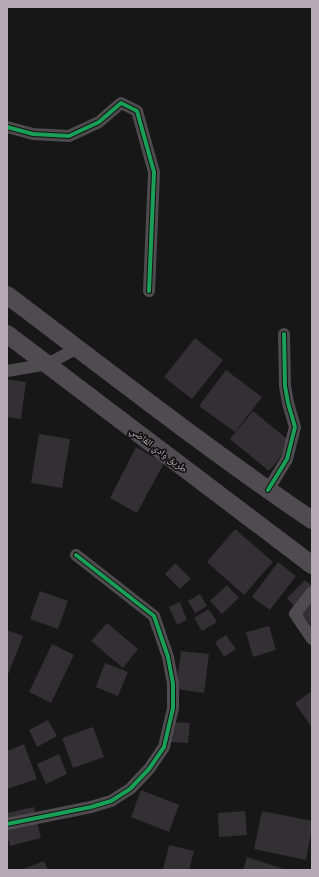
<svg xmlns="http://www.w3.org/2000/svg" width="319" height="877" font-family="'Golos Text','Noto Naskh Arabic',sans-serif">
  <rect width="100%" height="100%" fill="#171717"/>
  <path fill="#323032" d="M195,338L223,360L192,399L164,377Z
    M226,370L262,397L235,432L199,406Z
    M7,379L26,382L21,419L7,417Z
    M253,411L292,443L269,471L230,439Z
    M39,434L70,439L62,488L31,483Z
    M136,447L164,463L137,513L110,498Z
    M235,529L273,562L244,595L207,562Z
    M278,562L296,576L270,610L252,597Z
    M175,563L191,579L180,589L165,574Z
    M305,580L312,586V626L287,598Z
    M227,585L239,598L222,614L210,601Z
    M40,591L68,601L58,629L30,619Z
    M200,594L207,606L195,613L188,601Z
    M180,602L187,620L177,625L169,607Z
    M209,609L217,622L202,631L194,618Z
    M107,623L138,649L123,668L91,641Z
    M269,626L276,650L253,657L246,632Z
    M7,630L23,636L7,677Z
    M226,635L236,649L224,657L215,642Z
    M52,644L74,655L51,703L29,692Z
    M181,651L209,654L204,693L176,689Z
    M105,663L128,672L118,696L96,687Z
    M312,691V728L295,703Z
    M48,720L57,736L37,747L29,730Z
    M171,722L190,723L188,743L170,742Z
    M93,727L104,757L73,768L62,738Z
    M24,744L37,779L7,789V751Z
    M59,754L67,774L46,784L37,764Z
    M141,790L179,805L169,832L131,817Z
    M34,807L41,838L10,846L7,833V813Z
    M245,811L247,835L219,837L218,813Z
    M262,811L312,821V828L306,860L254,849Z
    M169,845L194,851L189,870H163Z
    M247,857L287,870H243Z
    M44,861L48,870H21Z"/>
  <g fill="none" stroke-linecap="round" stroke-linejoin="round">
    <path stroke="#4e4b4e" stroke-width="12" d="M7,127L33,134L69,136L99,122L121,103L137,111L154,172L149,291
      M7,371L48,364L77,348
      M268,490L287,459L295,427L288,403L285,386L284,334
      M312,592L295,614L312,639
      M7,824L91,807L111,801L130,789L149,769L164,747L173,708V684L168,657L154,616L76,555"/>
    <path stroke="#4e4c4e" stroke-width="18" d="M7,295C108,371 207,449 312,520
      M7,334L312,565"/>
    <defs>
      <path id="cycleway" d="M7,127L33,134L69,136L99,122L121,103L137,111L154,172L149,291
        M268,490L287,459L295,427L288,403L285,386L284,334
        M7,824L91,807L111,801L130,789L149,769L164,747L173,708V684L168,657L154,616L76,555"/>
    </defs>
    <use href="#cycleway" stroke="#131112" stroke-width="6"/>
    <use href="#cycleway" stroke="#1a9f57" stroke-width="4"/>
  </g>
  <g text-anchor="middle" stroke-width="3.5" stroke-linejoin="round" paint-order="stroke">
    <g font-size="10" fill="#b6aab6" stroke="#131112">
      <text transform="translate(159 449) rotate(37)" y="4">طريق وادي القاضي</text>
    </g>
  </g>
  <rect width="319" height="877" fill="none" stroke="#b6aab6" stroke-width="16"/>
</svg>
